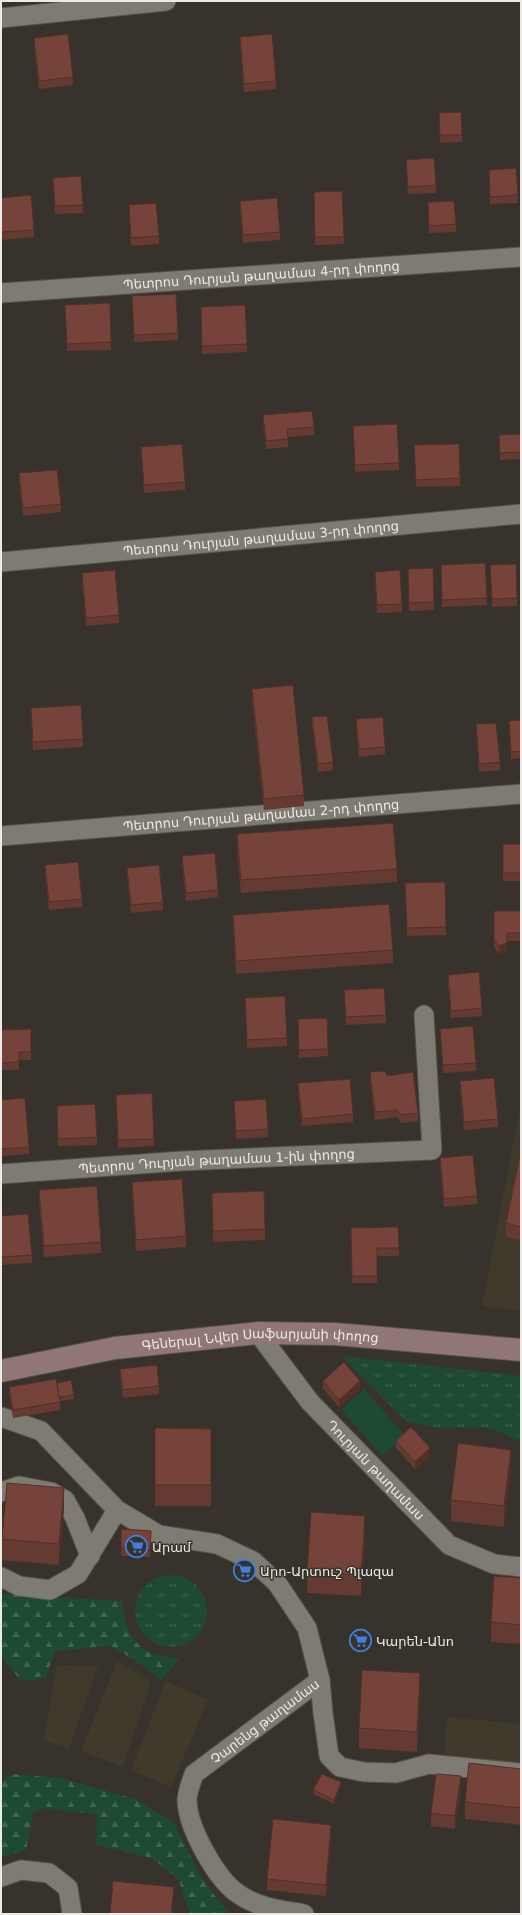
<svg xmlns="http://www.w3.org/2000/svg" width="522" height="1915" font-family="'DejaVu Sans','Noto Sans Armenian',sans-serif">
  <defs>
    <pattern id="grass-tufts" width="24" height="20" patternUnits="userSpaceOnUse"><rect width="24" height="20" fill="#1e4a31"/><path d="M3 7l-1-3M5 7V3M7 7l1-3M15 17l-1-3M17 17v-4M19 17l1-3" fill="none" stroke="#3f644f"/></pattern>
    <pattern id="forest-firs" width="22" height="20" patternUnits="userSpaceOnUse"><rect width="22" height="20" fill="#1e4a31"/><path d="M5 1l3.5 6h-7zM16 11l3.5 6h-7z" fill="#3f644f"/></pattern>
  </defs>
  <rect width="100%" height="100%" fill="#37332c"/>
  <path fill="#403a2c" d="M521,1103V1311L482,1306Z
    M117,1661L151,1681L123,1767L81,1751Z
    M57,1665L98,1666L69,1749L44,1740Z
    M166,1681L208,1700L171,1787L131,1770Z
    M447,1717L521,1724V1765L444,1757Z"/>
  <path fill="url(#grass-tufts)" d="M341,1356L521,1376V1442L495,1430L480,1427L445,1429L407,1422Z
    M135 1611a36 36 0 1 1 72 0a36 36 0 1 1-72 0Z"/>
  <path fill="url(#forest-firs)" d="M1,1594L123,1601C122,1621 130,1642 149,1652C158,1657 170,1657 180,1658L161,1680L135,1660L110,1646L55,1651L46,1678L21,1681L1,1656Z
    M12,1774L60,1778L135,1799L174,1823L201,1877L228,1913L232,1914H190L179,1880L152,1858L96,1845L97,1815L45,1808L33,1813L26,1850L1,1857V1782Z"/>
  <path fill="#1e4a31" d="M364,1389L405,1436L382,1456L341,1409Z"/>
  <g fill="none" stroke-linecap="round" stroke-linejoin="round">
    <defs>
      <g id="street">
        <path d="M1,18L166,1"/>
        <path id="s1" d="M1,293L521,257"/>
        <path id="s2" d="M1,562L521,514"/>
        <path id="s3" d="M1,836L521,794"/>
        <path id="s4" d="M1,1174L182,1161L432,1150L424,1015"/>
        <path id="s5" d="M258,1333L310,1402L449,1545L494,1564L521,1567"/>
        <path d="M1,1417L41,1431L117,1510L159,1535L217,1544L253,1561L277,1583L307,1628L320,1680L323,1713L329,1756L340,1767L364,1772L396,1773L429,1764L521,1773"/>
        <path d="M1,1492L19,1486L51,1492L65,1500L75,1518L90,1556"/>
        <path d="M1,1577L19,1586L50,1590L78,1574L117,1510"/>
        <path d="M1,1877L21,1870L49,1873L68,1888L72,1914"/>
        <path id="s6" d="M304,1914C282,1910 259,1908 240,1895C217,1881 188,1828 187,1801C187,1792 191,1783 194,1774L320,1680"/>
      </g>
      <g id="secondary">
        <path id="s7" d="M1,1371L115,1348L258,1333L335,1334L521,1350"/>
      </g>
    </defs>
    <use href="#street" stroke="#54514a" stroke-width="21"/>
    <use href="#secondary" stroke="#54514a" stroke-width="24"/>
    <use href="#street" stroke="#7e7b72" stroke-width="19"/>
    <use href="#secondary" stroke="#917676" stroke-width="22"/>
  </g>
  <path fill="#653a32" d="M240,37L276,81V89L244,92L240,44Z
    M34,38L73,77V85L39,89L34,46Z
    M439,121L462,135V142L440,143Z
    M406,160L436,185V193L408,194Z
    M489,170L518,195V203L490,204Z
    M53,178L83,205V213L55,214Z
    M342,191L344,244L315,245L314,192Z
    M1,198L34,230V237L1,240Z
    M240,201L280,232V240L243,243L240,208Z
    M428,202L456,224V232L429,233Z
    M129,205L159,236V244L131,246L129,213Z
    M132,296L178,333V340L134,342Z
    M65,305L111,342V350L67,351Z
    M201,307L247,344V352L202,354Z
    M263,415L314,427V435L288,437V447L266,449L263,422Z
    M353,426L399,463V470L355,472Z
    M521,434V459L500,460L499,435Z
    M414,445L460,478V486L416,487Z
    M141,447L185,482V490L144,493Z
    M19,473L61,504V512L23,516L19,481Z
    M441,565L487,598V605L442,607Z
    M490,565L517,598V606L492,607Z
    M408,569L434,602V610L409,611Z
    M375,572L402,604V612L377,613Z
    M82,573L119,615V623L86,626L82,581Z
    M252,689L304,795V806L264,810L252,700Z
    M31,708L83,739V747L33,750Z
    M312,717L333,762V770L318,772L312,725Z
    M356,719L385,747V754L359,757L356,727Z
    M521,720V758L511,759L509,721Z
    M476,724L500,762V770L479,772Z
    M237,834L397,869V882L241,893L237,848Z
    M503,844H521V881H503Z
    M182,856L218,890V897L186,901L182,864Z
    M45,865L82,899V907L49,910L45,873Z
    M127,868L163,902V910L131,913L127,876Z
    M405,883L446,927V935L407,936Z
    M494,911H521V941H507V951L499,954L494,947Z
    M233,915L393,950V963L236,974L233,929Z
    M448,975L482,1008V1016L451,1018L448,982Z
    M344,990L386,1015V1023L346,1025Z
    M245,998L287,1038V1046L247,1048Z
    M298,1019L328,1049V1056L299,1058Z
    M440,1029L476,1063V1071L443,1073Z
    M1,1030L31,1052V1060H19V1070H1Z
    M370,1072L387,1076L418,1113V1121L401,1123L397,1117L375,1120L370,1080Z
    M460,1081L498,1119V1127L464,1130L460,1089Z
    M298,1083L353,1114V1122L302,1126L298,1091Z
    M116,1095L154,1139V1146L118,1148Z
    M1,1100L29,1147V1154L1,1156Z
    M234,1101L268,1129V1137L236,1139Z
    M57,1106L97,1137V1145L58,1146Z
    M521,1150V1240L506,1237V1223Z
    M440,1158L477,1196V1204L444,1207L440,1166Z
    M132,1182L186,1236V1247L136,1251L132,1193Z
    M39,1190L101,1242V1253L44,1257L39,1201Z
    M212,1193L265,1229V1240L213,1242Z
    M1,1216L32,1255V1263L1,1265Z
    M398,1227L399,1256H377V1283H352L351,1228Z
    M120,1369L159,1386V1394L123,1398L120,1377Z
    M323,1381L360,1389L339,1407L323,1388Z
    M57,1383L74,1395V1399L60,1401V1410L13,1418L9,1394V1387Z
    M155,1428L211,1429V1506H155Z
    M396,1441L430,1456L415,1469L396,1448Z
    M511,1470L504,1527L451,1521V1500Z
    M64,1508L59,1565L2,1560V1539Z
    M121,1529L151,1531L150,1557L121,1556Z
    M365,1537L361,1596L307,1593V1572Z
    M521,1578V1644L491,1642V1622Z
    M420,1693L417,1752L359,1748V1728Z
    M521,1769V1825L465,1819V1802Z
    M341,1786L334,1804L313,1794V1790Z
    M461,1790L455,1829L431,1826V1813Z
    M331,1836L326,1896L267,1890V1879Z"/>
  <path fill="#532f29" d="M507,943V951L499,954V946Z
    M360,1381V1389L339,1407V1400Z
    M430,1448V1456L415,1469V1462Z
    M511,1450V1470L504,1527V1506Z
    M64,1488V1508L59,1565V1544Z
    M365,1516V1537L361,1596V1575Z
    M420,1673V1693L417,1752V1732Z
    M461,1776V1790L455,1829V1816Z
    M341,1782V1786L334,1804V1800Z
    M331,1825V1836L326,1896V1885Z
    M174,1887L173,1914H171Z"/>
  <path fill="#76433a" stroke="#532f29" d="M68,34L73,77L39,81L34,38Z
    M272,34L276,81L244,84L240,37Z
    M461,112L462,135H440L439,113Z
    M434,158L436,185L408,187L406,160Z
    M516,168L518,195L490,197L489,170Z
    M81,176L83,205L55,206L53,178Z
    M342,191L344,237H315L314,192Z
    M31,195L34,230L1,232V198Z
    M277,198L280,232L243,235L240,201Z
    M454,201L456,224L429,226L428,202Z
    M156,203L159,236L131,238L129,205Z
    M176,294L178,333L134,335L132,296Z
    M110,303L111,342L67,344L65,305Z
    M245,305L247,344L202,346L201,307Z
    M312,411L314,427L287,429L288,439L266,441L263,415Z
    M397,424L399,463L355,465L353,426Z
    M521,434V452L500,453L499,435Z
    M182,444L185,482L144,485L141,447Z
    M459,444L460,478L416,480L414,445Z
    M57,470L61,504L23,508L19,473Z
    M485,563L487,598L442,600L441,565Z
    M516,564L517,598L492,599L490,565Z
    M433,568L434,602L409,603L408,569Z
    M115,570L119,615L86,618L82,573Z
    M400,570L402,604L377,605L375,572Z
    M293,685L304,795L264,799L252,689Z
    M81,705L83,739L33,742L31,708Z
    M327,716L333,762L318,764L312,717Z
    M383,717L385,747L359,749L356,719Z
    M521,720V751L511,752L509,721Z
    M496,723L500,762L479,764L476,724Z
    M393,823L397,869L241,880L237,834Z
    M503,844H521V873H503Z
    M215,853L218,890L186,893L182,856Z
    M78,862L82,899L49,902L45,865Z
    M159,865L163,902L131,905L127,868Z
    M445,882L446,927L407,928L405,883Z
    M389,904L393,950L236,961L233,915Z
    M494,911H521V933H507V943L499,946L494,940Z
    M479,972L482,1008L451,1011L448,975Z
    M384,988L386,1015L346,1017L344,990Z
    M285,996L287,1038L247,1040L245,998Z
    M327,1018L328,1049L299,1050L298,1019Z
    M473,1026L476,1063L443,1065L440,1029Z
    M31,1029V1052H19V1062L1,1063V1030Z
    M385,1071L387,1076L413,1072L418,1113L401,1115L397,1110L375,1112L370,1072Z
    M494,1078L498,1119L464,1122L460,1081Z
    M350,1079L353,1114L302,1119L298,1083Z
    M152,1093L154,1139L118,1140L116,1095Z
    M25,1098L29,1147L1,1149V1100Z
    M266,1099L268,1129L236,1131L234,1101Z
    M95,1104L97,1137L58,1139L57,1106Z
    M521,1150V1227L506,1223Z
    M473,1155L477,1196L444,1199L440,1158Z
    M182,1179L186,1236L136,1240L132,1182Z
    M97,1186L101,1242L44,1246L39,1190Z
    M264,1191L265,1229L213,1231L212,1193Z
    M28,1214L32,1255L1,1257V1216Z
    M398,1227L399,1248H377V1276H352L351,1228Z
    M344,1362L360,1381L339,1400L323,1381Z
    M157,1365L159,1386L123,1390L120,1369Z
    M56,1379L60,1402L13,1410L9,1387Z
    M71,1380L74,1395L59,1397L57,1383Z
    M411,1427L430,1448L415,1462L396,1441Z
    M155,1428L211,1429V1485H155Z
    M458,1443L511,1450L504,1506L451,1500Z
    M7,1483L64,1488L59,1544L2,1539Z
    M311,1512L365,1516L361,1575L307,1572Z
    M121,1529L151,1531L150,1550L121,1548Z
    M494,1576L521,1578V1625L491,1622Z
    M362,1670L420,1673L417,1732L359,1728Z
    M469,1763L521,1769V1808L465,1802Z
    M322,1774L341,1782L334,1800L313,1790Z
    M436,1774L461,1776L455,1816L431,1813Z
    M273,1819L331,1825L326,1885L267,1879Z
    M113,1881L174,1887L171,1914H110Z"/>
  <defs>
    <symbol id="supermarket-ring" viewBox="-11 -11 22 22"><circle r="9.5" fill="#37332c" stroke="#3f7fe0" stroke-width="1.5"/><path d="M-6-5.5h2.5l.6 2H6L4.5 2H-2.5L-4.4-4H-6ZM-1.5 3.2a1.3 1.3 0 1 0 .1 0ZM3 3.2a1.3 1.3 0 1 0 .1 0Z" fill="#3f7fe0"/></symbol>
  </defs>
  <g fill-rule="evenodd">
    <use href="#supermarket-ring" x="124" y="1534" width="25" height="25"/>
    <use href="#supermarket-ring" x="232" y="1558" width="25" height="25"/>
    <use href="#supermarket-ring" x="348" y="1628" width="25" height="25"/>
  </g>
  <g text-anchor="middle" stroke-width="3" stroke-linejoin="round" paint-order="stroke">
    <g font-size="13" fill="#eceae5" stroke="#37332c">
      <text dy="5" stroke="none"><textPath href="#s1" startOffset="261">Պետրոս Դուրյան թաղամաս 4-րդ փողոց</textPath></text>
      <text dy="5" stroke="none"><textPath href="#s2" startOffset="261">Պետրոս Դուրյան թաղամաս 3-րդ փողոց</textPath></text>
      <text dy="5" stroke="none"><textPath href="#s3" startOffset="261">Պետրոս Դուրյան թաղամաս 2-րդ փողոց</textPath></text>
      <text dy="5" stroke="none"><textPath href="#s4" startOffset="216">Պետրոս Դուրյան թաղամաս 1-ին փողոց</textPath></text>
      <text dy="5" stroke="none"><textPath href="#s7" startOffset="262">Գեներալ Նվեր Սաֆարյանի փողոց</textPath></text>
      <text dy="5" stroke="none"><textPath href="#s5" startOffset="181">Դուրյան թաղամաս</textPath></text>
      <text dy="5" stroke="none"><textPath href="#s6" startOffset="294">Չարենց թաղամաս</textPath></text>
    </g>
    <g font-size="13" fill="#eceae5" stroke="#37332c" text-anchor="start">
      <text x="152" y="1552">Արամ</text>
      <text x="260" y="1576">Արո-Արտուշ Պլազա</text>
      <text x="376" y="1646">Կարեն-Անո</text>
    </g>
  </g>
  <rect width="522" height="1915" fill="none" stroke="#eceae5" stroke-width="4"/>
</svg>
